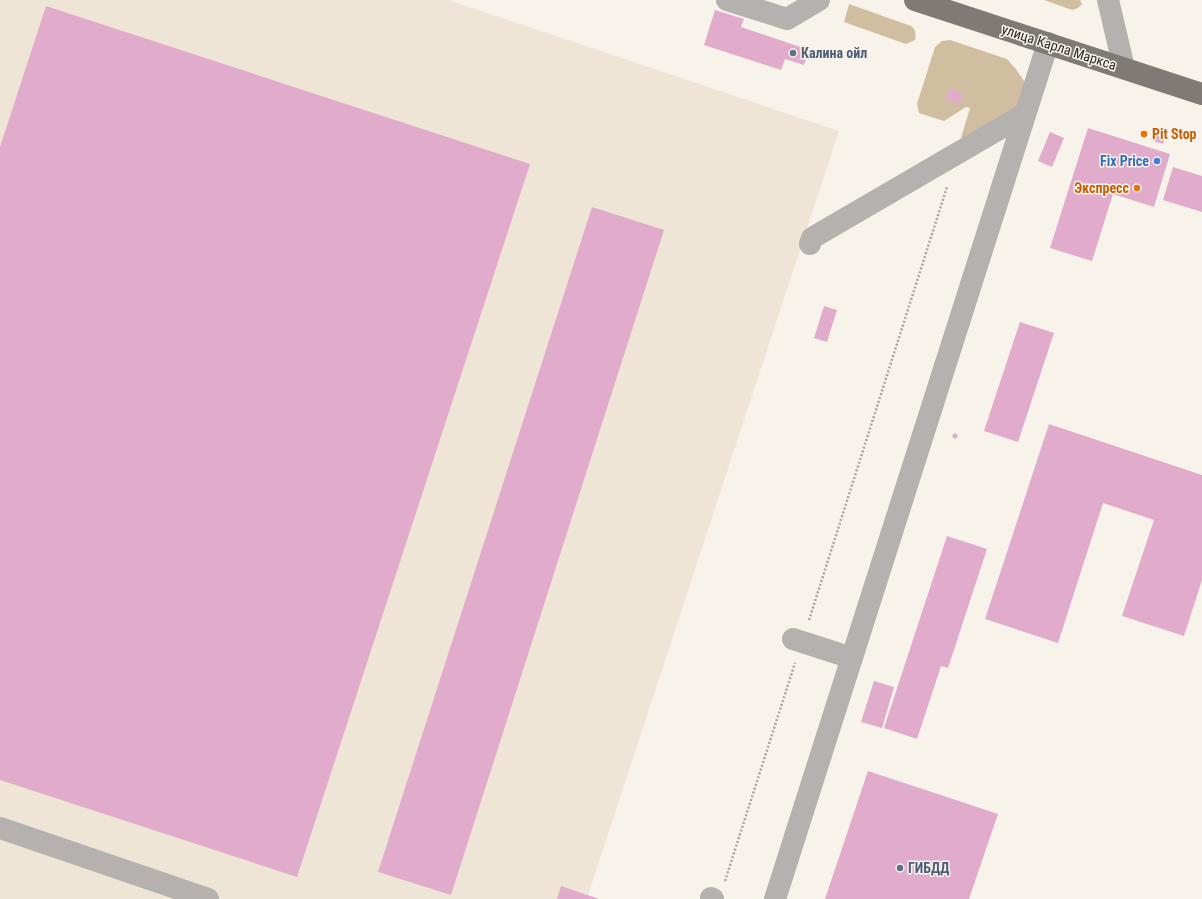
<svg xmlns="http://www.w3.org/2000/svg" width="1202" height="899" font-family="'Roboto Condensed',sans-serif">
  <rect width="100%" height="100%" fill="#f7f2ea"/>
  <path fill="#eee5d7" d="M0,0H448L839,131L588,895L600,899H0Z"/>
  <path fill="#d1bea0" d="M1044,0H1080L1082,4L1078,8L1072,10Z
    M849,4L911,26C916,30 916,33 915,40L906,44L903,43L844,22Z
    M950,40L1007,59L1016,69L1026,84L1021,111L970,141L961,138L970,108L966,107L944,121L919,113L917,104L935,47L942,41Z"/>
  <path fill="#e1accb" d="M46,6L530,164L297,877L0,780V147Z
    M715,10L744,19L741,27L809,50L804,65L785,59L781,70L704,45Z
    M950,89L963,94L960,104L946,99Z
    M1088,128L1170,154L1154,207L1113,194L1092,261L1050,248Z
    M1154,130L1166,134L1163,144L1151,140Z
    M1050,132L1064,138L1052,167L1038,161Z
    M1173,167L1202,176V212L1163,200Z
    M592,207L664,230L451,895L378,872Z
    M824,306L837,310L827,342L814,338Z
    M1020,322L1054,333L1018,442L984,431Z
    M1049,424L1202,475V580L1184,636L1122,616L1154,520L1103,503L1058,643L985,619Z
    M952.5 436a2.5 2.5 0 1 1 5 0a2.5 2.5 0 1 1-5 0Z
    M947,536L987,549L948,668L941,666L917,739L884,728Z
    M874,681L894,687L882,728L861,722Z
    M868,771L998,814L969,899H825Z
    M561,886L599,899H557Z"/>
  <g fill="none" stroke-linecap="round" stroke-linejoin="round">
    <path stroke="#a9a59f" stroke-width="2.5" stroke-dasharray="2 2" stroke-linecap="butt" d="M809,620L947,187
      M725,881L795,663"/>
    <path stroke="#b4b1ae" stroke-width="22" d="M727,0L787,19L819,0
      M1108,0L1124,68
      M810,244L812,238L1025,114
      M793,639L852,658
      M0,828L208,899
      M711,898L713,899
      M775,899L1048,43"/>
    <path stroke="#807a76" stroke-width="22" d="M915,0L1202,94"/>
  </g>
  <g fill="#5c6f8a" stroke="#f7f2ea" stroke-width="1.5">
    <circle cx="793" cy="53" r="4"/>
    <circle cx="900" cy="868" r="4"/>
  </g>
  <g fill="#e8710a" stroke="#f7f2ea" stroke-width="1.5">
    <circle cx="1144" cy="134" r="4"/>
    <circle cx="1137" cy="188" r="4"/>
  </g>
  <circle fill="#3f7fe0" stroke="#f7f2ea" stroke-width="1.5" cx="1157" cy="161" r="4"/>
  <g text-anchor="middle" stroke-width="3" stroke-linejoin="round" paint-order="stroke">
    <g font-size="14" fill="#2b2926" stroke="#f7f2ea">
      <text transform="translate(1059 47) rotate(18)" y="5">улица Карла Маркса</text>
    </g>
    <g font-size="14" font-weight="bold" fill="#4e5e75" stroke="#f7f2ea" text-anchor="start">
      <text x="801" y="58">Калина ойл</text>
      <text x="908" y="873">ГИБДД</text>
    </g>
    <g font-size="14" font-weight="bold" fill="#c56008" stroke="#f7f2ea" text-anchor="start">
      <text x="1152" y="139">Pit Stop</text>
      <text x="1129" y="193" text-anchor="end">Экспресс</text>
    </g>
    <g font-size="14" font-weight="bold" fill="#366cbe" stroke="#f7f2ea" text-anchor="end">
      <text x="1149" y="166">Fix Price</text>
    </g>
  </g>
</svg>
